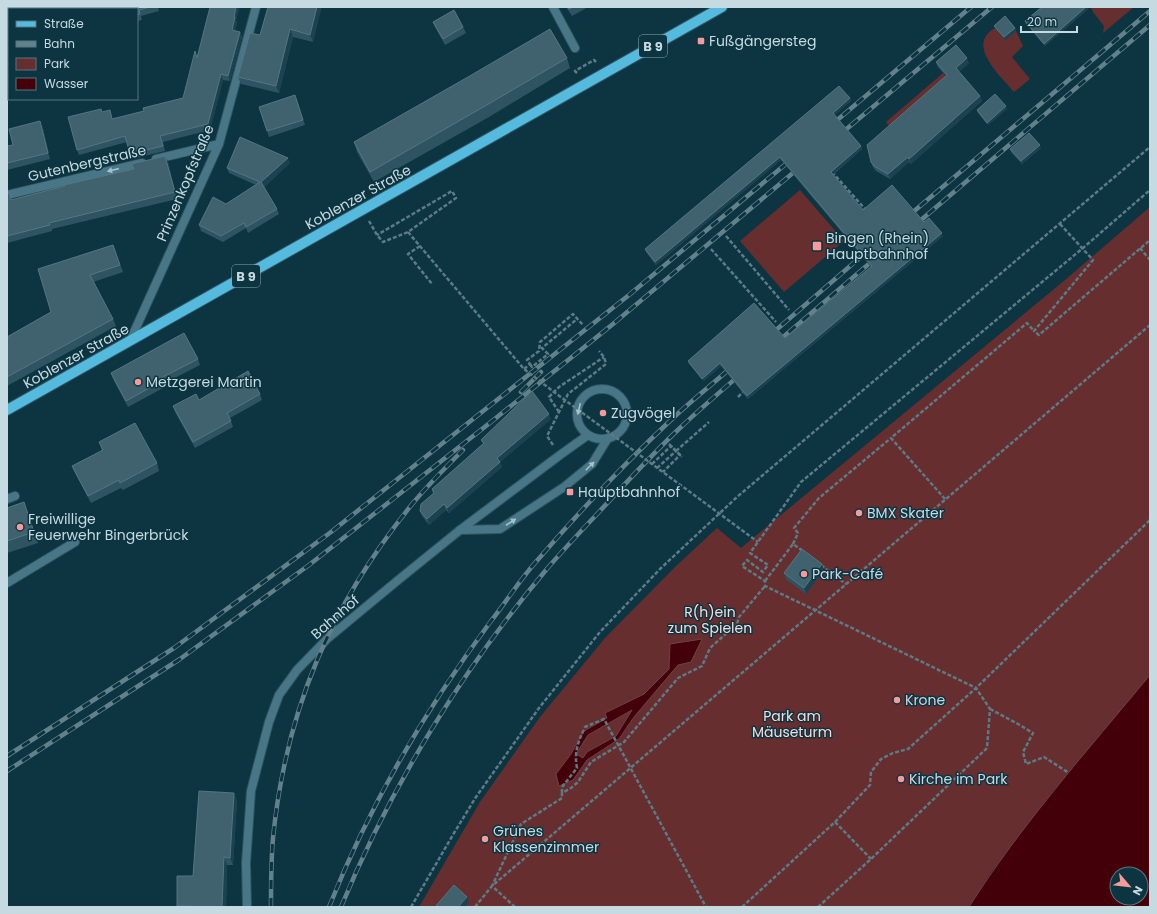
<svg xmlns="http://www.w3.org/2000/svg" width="1157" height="914" font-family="Poppins,sans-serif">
  <rect width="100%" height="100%" fill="#0d3541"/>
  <path fill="#672e2f" d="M1091,7H1134L1103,33L1104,26L1093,12Z
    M995,28L1005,40L1016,31L1023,46L1012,57L1030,79L1014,92C1001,76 965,45 995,28Z
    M943,73L949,80L892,130L886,122Z
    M800,190L844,241L784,292L740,241Z
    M1150,207V675L1069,773L992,871L969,907H419L480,802L540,717L605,638L675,567L717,528L741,548L1065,280Z"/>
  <path fill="#440009" stroke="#6b414a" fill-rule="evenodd" d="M702,639L691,662L678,665L634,717L619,739L587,760L573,780L559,786L556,774L571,754L584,731L607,718L605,713L644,694L669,669L670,644ZM632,710L616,736L587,752L583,758L576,754L588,735Z
    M1150,675V907H969C1021,825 1088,750 1150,675ZM1117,874H1141V898H1117Z"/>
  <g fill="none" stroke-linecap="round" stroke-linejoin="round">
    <defs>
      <path id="lane" d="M7,499L15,496
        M460,530L500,529L564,487L592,464L608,438"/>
      <path id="street" d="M553,7L575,48
        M156,159L219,144
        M7,195L142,163
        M130,341L219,144L256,7
        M577 414a25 25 0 1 1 50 0a25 25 0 1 1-50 0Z
        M7,583L75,542
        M247,907L246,863L251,791L269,722L279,695L297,670L327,639L397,581L460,530L560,455L588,435"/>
      <path id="primary" d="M7,410L722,7"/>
    </defs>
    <use href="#lane" stroke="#2e535e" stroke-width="10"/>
    <use href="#street" stroke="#2e535e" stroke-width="10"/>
    <use href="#primary" stroke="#2e535e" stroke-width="12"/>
    <path stroke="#5c7b86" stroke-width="2.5" stroke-dasharray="4 2" stroke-linecap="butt" d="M577,73L575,71L594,60L596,62
      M832,172L866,210
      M369,221L377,235L383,242L408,232L456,198L452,191L377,235
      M1060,224L1093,260L1034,331L1039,335L1150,240
      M726,236L789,310
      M420,246L408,254L432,284
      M1140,248L1150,260
      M711,249L776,322
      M530,364L532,367L548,354L542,348L577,319
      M524,369L530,364L527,360L539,351L540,342L573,314L583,325
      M738,397L744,391
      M559,412L549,397L559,387L604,357
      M669,444L682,457
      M553,445L547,436L568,394L606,364L604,357L599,351
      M676,451L709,422
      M657,468L676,451
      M945,499L891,438L1027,323L1034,331
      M793,544L798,533L794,528L819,498L891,438
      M821,565L846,584
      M765,581L793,544L803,551
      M990,709L1018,724L1033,733L1023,752L1026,764L1044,757L1069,773
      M562,793V787L577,768C574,752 578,742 585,727L604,719L706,907
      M835,822L871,859
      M411,907L454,833L476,797L539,708L600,632L660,569L737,497L1150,147
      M475,907L492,886L1150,325
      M515,907L492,886L521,824L562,798V793L571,788L578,782L591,762L624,742L678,678L702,666L710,648L737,624L739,617L765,586
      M742,907L835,822L870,785L871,772L881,759L893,753L908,749L976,688L1150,520
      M818,907L871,859L987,748L990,709L976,688L765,586V581L742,566L747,560L763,572L768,565L750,553L801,482L1083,248L1150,190"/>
    <use href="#lane" stroke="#487687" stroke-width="8"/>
    <use href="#street" stroke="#487687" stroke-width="8"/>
    <use href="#primary" stroke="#54bbde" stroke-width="10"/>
    <defs>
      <path id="rail" d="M829,127L971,7
        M837,137L992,7
        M906,218L1150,11
        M914,226L1150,25
        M768,337L871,248
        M775,344L877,257
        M521,392L541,372
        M7,756L174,648L331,532L629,295L793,158
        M7,771L180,659L309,565L491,422L613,324L800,167
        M271,907C271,884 271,861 273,838C286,708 332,603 413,503C429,484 446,467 463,450
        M329,907C370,804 425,710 491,621C506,602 519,581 535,563C578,513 624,464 672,419C692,400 714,383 734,365
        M341,907C391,786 462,670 546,570C563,550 581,531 599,512C626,483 652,454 681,427C701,408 721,391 742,373"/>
    </defs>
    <use href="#rail" stroke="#62818b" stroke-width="4.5"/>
    <use href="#rail" stroke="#0d3541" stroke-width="3" stroke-dasharray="9" stroke-linecap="butt"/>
    <path stroke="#5c7b86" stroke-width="2.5" stroke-dasharray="4 2" stroke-linecap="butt" d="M408,232L524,369L554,392L758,542
      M652,464L671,446L680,455L663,472"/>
  </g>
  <path fill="#2f5461" d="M7,7H158L159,11L141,16L142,20L137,21V9H9V32L7,33Z
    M268,7H321V9L313,42L293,37L279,93L241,84L238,77L260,35Z
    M566,7H588L572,16Z
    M1042,7H1087L1088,9L1045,46L1026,24L1025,21Z
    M236,20L237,23L235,31L240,32L242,37L230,81L223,80L210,130L163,142L165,151L132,159L127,142L79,155L77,150L101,109L102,112L113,119L144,111L183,98L197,57Z
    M433,22L463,27L466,33L445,45L435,27Z
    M994,26L1015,28L1016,31L1005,40L995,28Z
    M567,58L570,68L489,117L374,182L357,152L354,142Z
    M936,62L969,63L959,72L980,96L982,101L911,164L909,162L890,179L876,171L873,167L871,162L946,76L938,67Z
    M295,95L305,125L269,137L267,131Z
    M850,98L851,101L834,115L861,146L862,149L833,175L863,210L924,222L943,236L748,399L721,366L704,381L689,364L688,361L785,338L871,267L781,160L656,265L646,252L645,249Z
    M1007,109L988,125L978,113L977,110Z
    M43,128L50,159L7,170V146L13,145Z
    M1041,148L1022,164L1011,152L1010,149Z
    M168,162L177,199L52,229V231L7,243V194L11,200Z
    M290,163L264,187L277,209L279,214L248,233L246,228L223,242L201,231L199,225L226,204L256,185L229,173L227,168Z
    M113,245L123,272L93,282L113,319L116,326L7,386V337L51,312Z
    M198,359L200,365L163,384L165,387L128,407L113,379L111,373Z
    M260,394L262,400L230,418L233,427L195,448L175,412L173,406L199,400Z
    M551,419L500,462L502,467L449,513L446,510L429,525L422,516L420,511L433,493L432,489L483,444L481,440Z
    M99,442L157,463L159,471L123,490L121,488L91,503L75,473L72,466L102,451Z
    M24,502L38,543L7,553V508Z
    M824,570L806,594L786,579L784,573Z
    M234,793L237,801L233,865H227L226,907H177V906L193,876Z"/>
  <path fill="#1b424e" d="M236,7H240L236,20L237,23L234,36L232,30L234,17Z
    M317,7H321V9L313,42L310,35Z
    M1086,7H1087L1088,9L1045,46L1044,44Z
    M1015,28L1016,31L1005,40L1004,37Z
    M290,29L293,37L279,93L276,86Z
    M240,32L242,37L230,81L228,76Z
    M967,58L969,63L958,73L956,68Z
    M221,74L223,80L210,130L208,124Z
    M980,96L982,101L911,164L909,159Z
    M850,98L851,101L834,116L833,113Z
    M1006,106L1007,109L988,125L987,123Z
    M40,121L43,128L50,159L48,153Z
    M1040,145L1041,148L1022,164L1021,161Z
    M861,146L862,149L832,175L831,172Z
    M165,156L168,162L177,199L175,192Z
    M780,157L781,160L656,265L655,262Z
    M908,157L909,162L890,179L888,174Z
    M288,158L290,163L264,188L261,182Z
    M942,233L943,236L748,399L747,396Z
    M720,363L721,366L704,381L702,379Z
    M549,414L551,419L499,463L497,458Z
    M500,462L502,467L449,513L447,508Z
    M444,504L446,510L429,525L427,519Z
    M822,564L824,570L806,594L804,588Z
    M234,793L237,801L233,865L230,858Z
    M224,857L227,865L226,907H222Z
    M467,897L469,902L465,907H458Z"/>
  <path fill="#40626f" stroke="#557581" d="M7,7H150L139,10L140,14L137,15V9H9V26H7Z
    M210,7H236L234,17H235L232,30L240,32L228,76L221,74L208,124L160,136L163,146L130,154L125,136L77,150L68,117L101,109L102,112L110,110L112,119L144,111L143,108L183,98L195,51L197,58Z
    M268,7H317L310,35L290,29L276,86L238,77L250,33L260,35Z
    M568,7H573L569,9Z
    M1042,7H1086L1044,44L1025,21Z
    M454,10L463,27L443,39L433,22Z
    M1005,16L1015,28L1004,37L994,26Z
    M550,29L567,58L485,106L370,172L354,142L468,77Z
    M956,45L967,58L956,68L980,96L909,159L908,157L888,174L874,166L871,162L867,145L947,75L936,62Z
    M839,86L850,98L833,113L861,146L831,172L863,210L892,185L924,222L929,218L942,233L747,396L720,363L702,379L688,361L754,303L785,338L872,266L780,157L655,262L645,249Z
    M995,94L1006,106L987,123L977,110Z
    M295,95L303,120L267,131L259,107Z
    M40,121L48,153L7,163V146L13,145L9,129Z
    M1029,133L1040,145L1021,161L1010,149Z
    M240,137L288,158L261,182L277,209L246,227L244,223L221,236L199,225L213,197L226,204L260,182L227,168Z
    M165,156L175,192L49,223L50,225L7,236V194L9,193L11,200L65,186L64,185L134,169L132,164Z
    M113,245L120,265L90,275L113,319L7,377V337L51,312L38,269Z
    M184,333L198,359L161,378L162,381L126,401L111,373Z
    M248,371L260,394L227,413L231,421L193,442L173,406L196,394L199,400Z
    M532,391L549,414L497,458L500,462L447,508L444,504L427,519L420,511L421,504L434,493L432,489L484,443L481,440Z
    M135,423L157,463L120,483L119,480L88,496L72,466L103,450L99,442Z
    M24,502L34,532L7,541V508Z
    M802,549L822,564L804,588L784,573Z
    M199,791L234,793L230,858L224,857L222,907L177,906V876H193Z
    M454,885L467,897L458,907H435Z"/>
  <defs><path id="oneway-solid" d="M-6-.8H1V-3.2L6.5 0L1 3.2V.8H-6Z"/></defs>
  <g fill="#a6c1cb">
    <use href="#oneway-solid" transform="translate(113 170) rotate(167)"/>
    <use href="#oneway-solid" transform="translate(579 409) rotate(103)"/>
    <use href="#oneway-solid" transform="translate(590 466) rotate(-45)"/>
    <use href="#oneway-solid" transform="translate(511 522) rotate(-33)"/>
  </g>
  <g fill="#f59b9a" stroke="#0d3541" stroke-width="1.5">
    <rect x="697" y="37" width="8" height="8" rx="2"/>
    <rect x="812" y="241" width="10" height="10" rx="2"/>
    <circle cx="138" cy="382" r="4"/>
    <circle cx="603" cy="413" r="4"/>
    <rect x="566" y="488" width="8" height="8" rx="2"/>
    <circle cx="859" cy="513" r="4"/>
    <circle cx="20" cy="527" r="4"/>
    <circle cx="804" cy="574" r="4"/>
    <circle cx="897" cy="700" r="4"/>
    <circle cx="901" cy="779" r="4"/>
    <circle cx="485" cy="839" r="4"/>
  </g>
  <g text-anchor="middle" stroke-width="3" stroke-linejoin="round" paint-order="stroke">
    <g fill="#0d3541" stroke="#8ea8b2" stroke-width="1">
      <rect x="639" y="35" width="28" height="22" rx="3"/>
      <rect x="232" y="265" width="28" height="22" rx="3"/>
    </g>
    <g font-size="13" font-weight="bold" fill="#c6dae2">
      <text x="653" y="51">B 9</text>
      <text x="246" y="281">B 9</text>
    </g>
    <g font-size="14" fill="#c6dae2" stroke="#0d3541" text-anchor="start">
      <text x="709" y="46">Fußgängersteg</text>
      <text x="826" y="243">Bingen (Rhein)<tspan x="826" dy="16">Hauptbahnhof</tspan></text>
      <text x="146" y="387">Metzgerei Martin</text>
      <text x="611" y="418">Zugvögel</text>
      <text x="578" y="497">Hauptbahnhof</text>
      <text x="867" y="518">BMX Skater</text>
      <text x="28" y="524">Freiwillige<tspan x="28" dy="16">Feuerwehr Bingerbrück</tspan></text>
      <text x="812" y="579">Park-Café</text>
      <text x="905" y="705">Krone</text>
      <text x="909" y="784">Kirche im Park</text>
      <text x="493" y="836">Grünes<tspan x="493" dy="16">Klassenzimmer</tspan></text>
    </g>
    <g font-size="14" fill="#c6dae2" stroke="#0d3541">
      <text transform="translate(87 163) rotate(-13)" y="5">Gutenbergstraße</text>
      <text transform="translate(185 183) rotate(-67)" y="5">Prinzenkopfstraße</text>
      <text transform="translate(358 197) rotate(-29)" y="5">Koblenzer Straße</text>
      <text transform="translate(76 356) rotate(-29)" y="5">Koblenzer Straße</text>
      <text transform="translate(335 617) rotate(-41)" y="5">Bahnhof</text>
    </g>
    <g font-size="14" fill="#f7dbda" stroke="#0d3541">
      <text x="710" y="617">R(h)ein<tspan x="710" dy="16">zum Spielen</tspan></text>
      <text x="792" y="721">Park am<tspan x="792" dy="16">Mäuseturm</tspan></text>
    </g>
  </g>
  <rect width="1157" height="914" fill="none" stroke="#c6dae2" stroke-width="16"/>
  <rect x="8" y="8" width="130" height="92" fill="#0d3541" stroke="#577781"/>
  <rect x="16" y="21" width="20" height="6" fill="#54bbde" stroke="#577781"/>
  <text x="44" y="28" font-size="12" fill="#c6dae2">Straße</text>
  <rect x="16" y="41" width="20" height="6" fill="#62818b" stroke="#577781"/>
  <text x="44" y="48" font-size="12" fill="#c6dae2">Bahn</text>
  <rect x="16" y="58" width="20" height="12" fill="#672e2f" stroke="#577781"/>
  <text x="44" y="68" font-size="12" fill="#c6dae2">Park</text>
  <rect x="16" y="78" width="20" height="12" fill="#440009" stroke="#577781"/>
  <text x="44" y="88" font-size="12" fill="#c6dae2">Wasser</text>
  <g transform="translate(1129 886) rotate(118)"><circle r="19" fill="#0d3541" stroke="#577781"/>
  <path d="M0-3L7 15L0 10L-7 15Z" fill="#f59b9a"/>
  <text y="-6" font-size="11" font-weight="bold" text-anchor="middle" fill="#c6dae2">N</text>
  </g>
  <path d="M1021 26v6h56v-6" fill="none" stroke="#c6dae2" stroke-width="2"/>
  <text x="1027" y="26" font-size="12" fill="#c6dae2" stroke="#0d3541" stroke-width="3" paint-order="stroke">20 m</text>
</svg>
